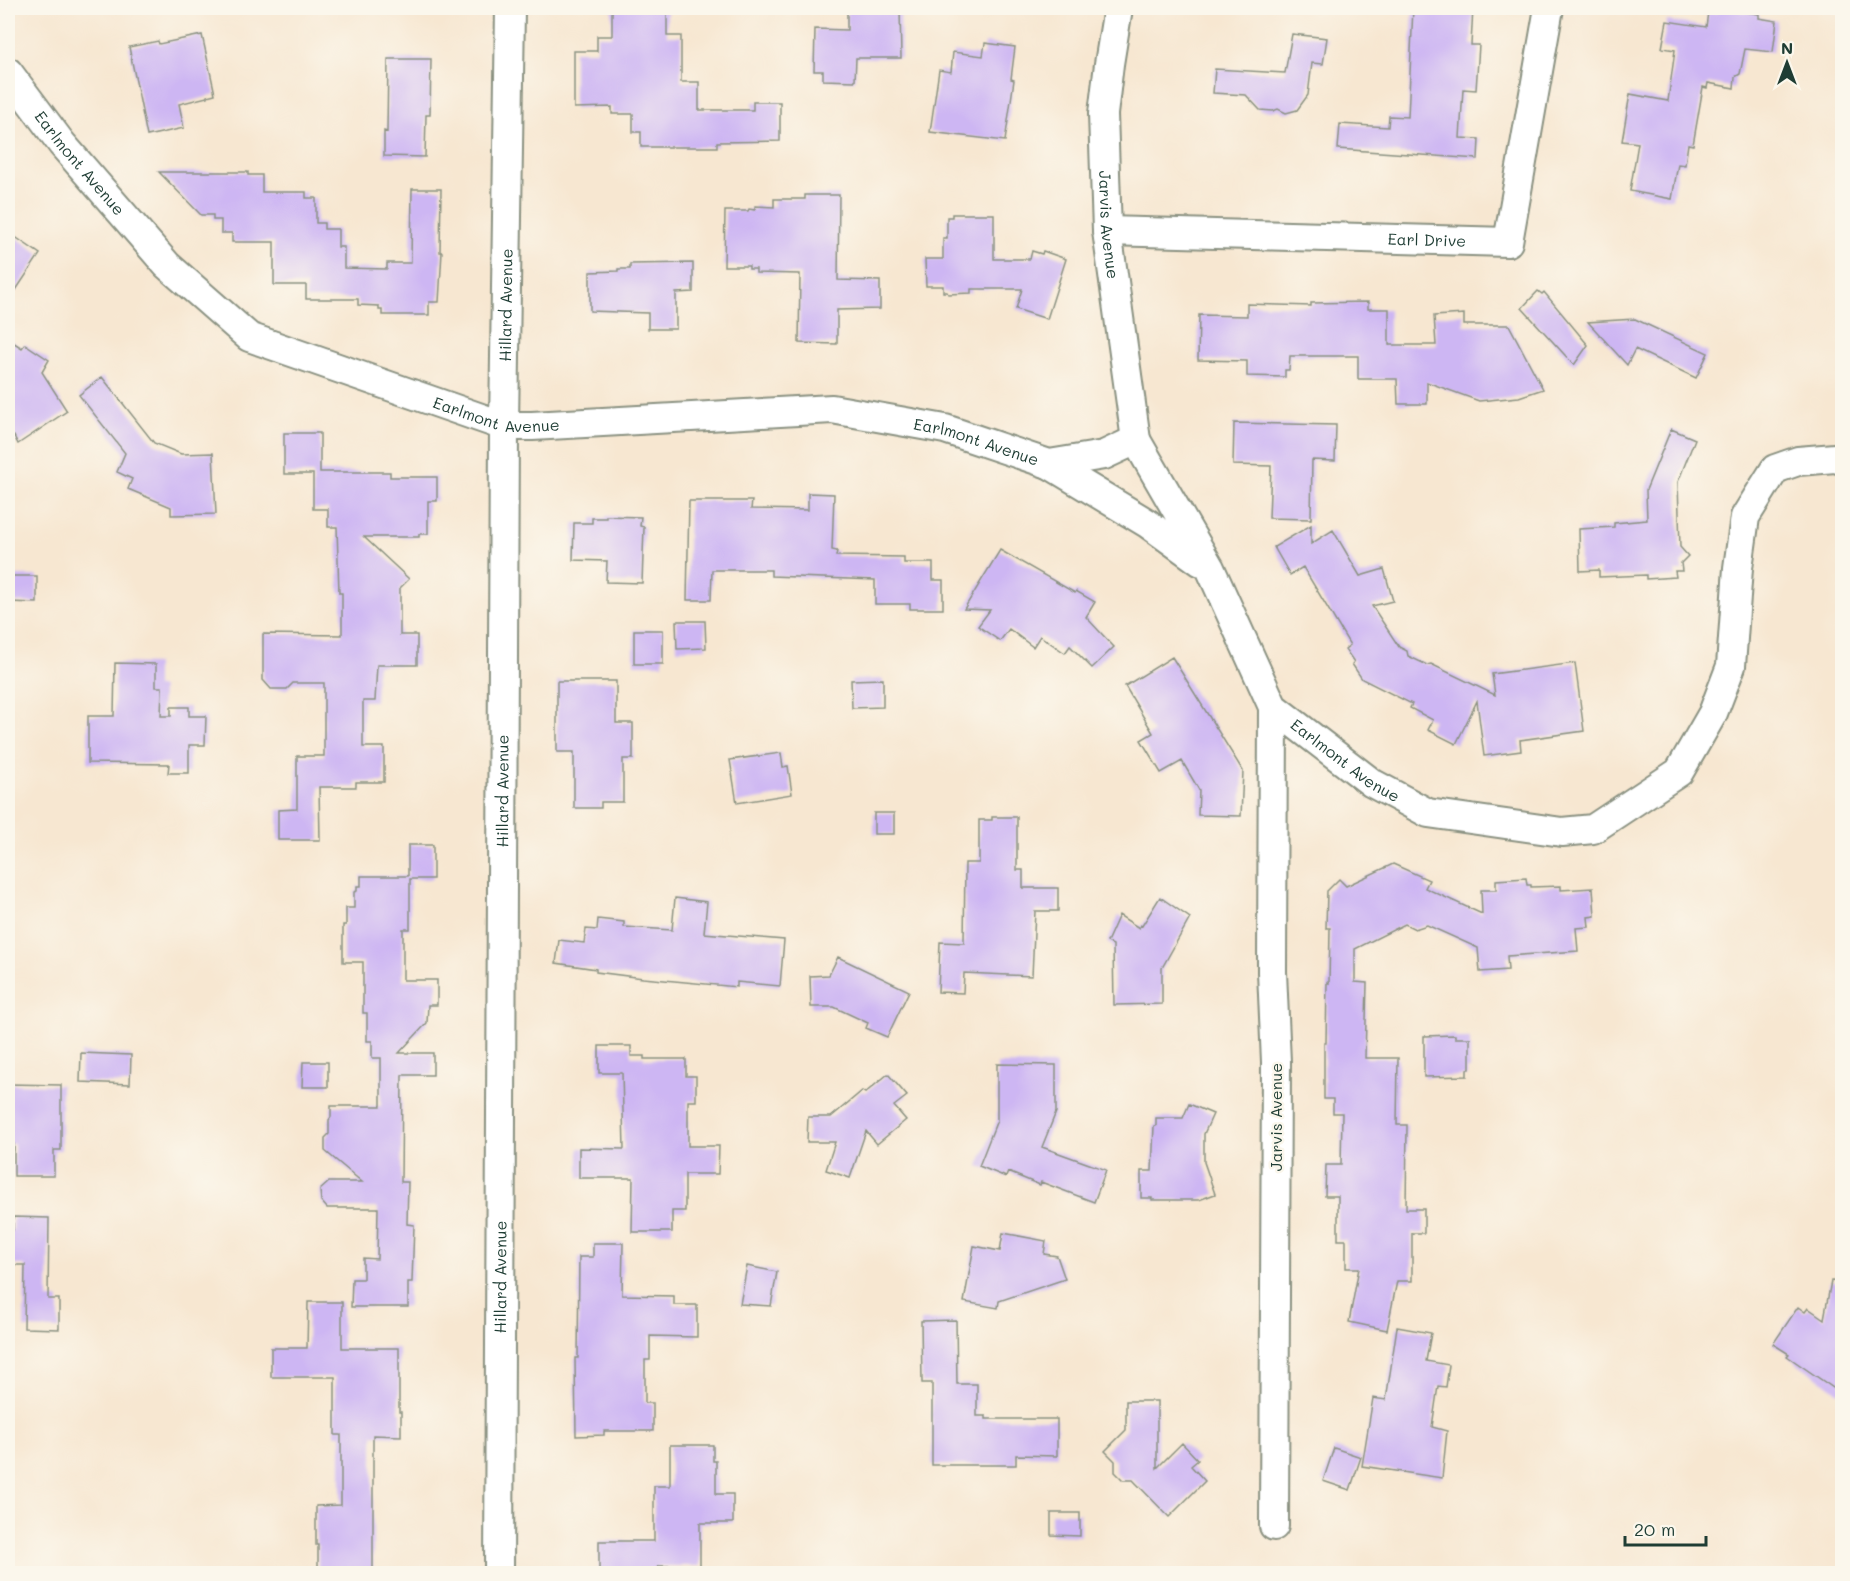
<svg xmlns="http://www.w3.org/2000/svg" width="1850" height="1581" font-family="Mali,sans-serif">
  <rect width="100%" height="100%" fill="#fbf7ec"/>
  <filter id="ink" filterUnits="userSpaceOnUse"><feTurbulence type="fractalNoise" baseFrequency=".0167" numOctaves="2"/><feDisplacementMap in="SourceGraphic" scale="12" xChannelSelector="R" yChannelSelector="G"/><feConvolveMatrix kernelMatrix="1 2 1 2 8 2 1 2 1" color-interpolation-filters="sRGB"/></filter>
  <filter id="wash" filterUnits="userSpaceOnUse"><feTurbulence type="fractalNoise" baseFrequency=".008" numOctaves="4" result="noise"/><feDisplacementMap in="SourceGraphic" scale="24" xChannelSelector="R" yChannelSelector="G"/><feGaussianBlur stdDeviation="1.35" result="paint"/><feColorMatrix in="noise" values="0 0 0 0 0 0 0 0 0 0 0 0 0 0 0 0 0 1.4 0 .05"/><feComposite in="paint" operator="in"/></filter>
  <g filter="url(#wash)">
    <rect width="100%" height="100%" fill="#f7e7d1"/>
    <g id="blocks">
      <path fill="#cdb6f3" d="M612,8H667V36H681V82H699V110H753V102H780V141L717,142V147H641V132H633V114H612V107L574,108V51H597V36H612Z
        M847,8H900L901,58H856L855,81L823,80V71H814L815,29L847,30Z
        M1413,8H1473L1471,45H1479L1476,90L1463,89L1460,138L1479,139L1478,159L1338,149L1340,124L1388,127L1389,116L1408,117Z
        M1719,8L1759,14V18L1777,21L1773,52L1745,49L1740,74L1735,77L1734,88L1708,83L1707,88L1703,87L1693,145L1688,144L1685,165L1678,164L1672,199L1630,191L1638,143L1622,141L1630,94L1668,101L1675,50L1662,48L1667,21L1706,27L1708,12L1718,13Z
        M1292,34L1327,38L1323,64L1312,63L1308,95L1297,110L1286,113L1278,109L1273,111L1260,110L1246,95L1213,93L1215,69L1285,73Z
        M202,35L215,94L207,96V97L179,104L184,128L147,136L129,47L158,41L159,44Z
        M985,43L1015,47L1011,79L1014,80L1005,141L930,132L939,70L951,72L953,52L983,56Z
        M388,59H431L430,115H426L425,157L384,156V131L387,132Z
        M159,172H248V175H262V192H306V198H316V223H324V229H338V247H344V268L387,269V263H411L412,189H441L440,252H442L439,302H429V315H382V310H379V306L358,305V299H306V285H274V242H232V233H221V220H213V215H201Z
        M805,195H839L838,280L880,281V309L837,310V344L799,343L800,274L756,273V269H749V266H724L725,211H748L749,209L755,210V206L774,207V199H805Z
        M952,214H994V259H1030L1032,251L1042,254L1043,251L1066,259L1047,319L1016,309L1022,289H971V293L948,294L947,292H943V286H926L925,259H943V238H947V217H952Z
        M8,232L40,254L8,302Z
        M693,263V292L676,293V329H648V313L590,311V272L618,271V269H630V264Z
        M1538,291L1542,294L1544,292L1588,345L1574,365L1522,308Z
        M1368,302V309H1389V345H1436L1434,316L1464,314V325H1509L1543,389L1519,397L1479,401L1427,382V404H1398L1397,379H1358V356H1290L1289,370H1285V377L1247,376V361L1198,360L1199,315L1247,316V304L1311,306V303Z
        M1635,319L1708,353L1696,378L1635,349L1627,365L1588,322Z
        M8,339L22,348L25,344L49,360L42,372L67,411L18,444L14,436L8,440Z
        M102,377L154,443L181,454L213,453L216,514L171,515V507L128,489L132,479L117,472L125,453L79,395Z
        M1234,423L1336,425L1335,461L1312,460L1311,519L1269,518L1271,466L1233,465Z
        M1671,429L1695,439L1678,482L1680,547L1688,556L1681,563L1682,571H1675L1676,577L1646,579V575L1599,577V570L1580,571L1579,529L1614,527V523L1647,520L1646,490Z
        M284,433H320V472H390V477H437V501H428V534H419V537H364L409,579L400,588V635H417V665H377L375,701H363V747H384V782H356V787H319L320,840H278V810L297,809V756H324V683H293L287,689H271L263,680V634L342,635V593H339L337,527H328V509H313V474H284Z
        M808,493L834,494L832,550L837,551L836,556L904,557V563H933V580H943V609H910V604H875V580L771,576V570H712L711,600H687L689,501H752L751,509L808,510Z
        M606,516L641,517L640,526L644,527L642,583L606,582L607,561L573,560L574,523H592V518H606Z
        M1311,525V544L1333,530L1360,576L1384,569L1393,601L1372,606L1399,647L1407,651L1408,656L1427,665L1431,664L1495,695L1492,674L1575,663L1584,731L1520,740L1521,751L1484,756L1477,701L1456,744L1428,730L1433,720L1410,708L1412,704L1362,679L1352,664L1354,662L1345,649L1350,645L1303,567L1290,575L1274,547Z
        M1000,550L1075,593L1076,591L1095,602L1086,617L1114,647L1092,668L1070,646L1065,653L1040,636L1033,647L1009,629L1000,641L978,626L990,610L964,609Z
        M8,576H37V603L8,602Z
        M676,621H705L706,648L677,649Z
        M634,630H663V664H634Z
        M1172,657L1243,771L1241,816L1198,815L1199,790L1182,761L1161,773L1141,740L1153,733L1125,686Z
        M115,663L156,664V687H162L161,716H171V707H189V716H206L205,745H189V773H168L169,764L88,763V716H114Z
        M883,679V707L852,708L851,680Z
        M557,681H616V723H633V759H623V802H601V808H574V752H557Z
        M781,753L783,767L788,766L792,794L737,803L730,760Z
        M874,813H894V834H874Z
        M992,817H1017V870H1023V888H1058V911H1035L1032,976L964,973L963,993L938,992L940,942L964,943L965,863H979V820H992Z
        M408,845H433V879H410V929H403V980H437V1005H428L427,1023L399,1053H433V1075H402L401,1182H408L407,1224L414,1225L412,1282H408V1307H351L352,1279H363V1258L377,1259L378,1208H327L321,1201L320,1190L329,1182H362L325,1151V1138L329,1134V1120L331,1117V1106H381V1058H372V1041H367V1013H363V962H343V925H346V908H354V892L357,891V886H361V876H408Z
        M1393,864L1429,880L1425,888L1482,914L1481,890H1496V880L1526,878L1527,885H1531V887L1561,886V890L1593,888L1595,916L1588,917L1589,927L1576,928L1578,951L1507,956L1508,970L1480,972L1478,948L1427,925L1415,929L1405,924L1355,949V982L1367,983L1365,1058H1398L1397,1125H1407L1406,1209H1424V1233H1412V1281H1397L1387,1330L1349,1322L1359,1268H1346V1240H1338V1196H1325L1326,1165H1341L1342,1113H1333V1099H1324V1043H1326L1327,982L1329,983L1330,928H1326L1327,891L1339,879L1346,886Z
        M1160,897L1190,918L1162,968V1004L1114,1005L1113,945L1107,942L1119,915L1139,928L1140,925L1142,926Z
        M675,898L707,902L704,933L784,940L780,986L737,982V987L643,978L596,972V969L556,963L559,940L584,943L586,929L597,930L598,919L624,922V927L672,930Z
        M838,957L909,991L887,1037L866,1028L868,1023L834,1007H811L810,976L829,975Z
        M1455,1035V1038H1470V1069H1467V1076L1424,1077V1036Z
        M599,1046H631V1056H644V1059H686V1076H696V1101H688V1146H719L718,1174H685V1211H672V1232H632L633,1178H579V1148L624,1149L622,1073H599Z
        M81,1053L131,1055L130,1084L80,1082Z
        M303,1062H328V1087H302Z
        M997,1064L1056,1065V1112L1042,1147L1106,1170L1094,1202L1041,1182L1040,1185L1008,1172L1006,1177L979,1166L997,1120Z
        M888,1074L907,1096L894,1106L906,1120L877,1144L866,1131L850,1178L826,1170L835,1142H807L808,1117H831L862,1091L865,1093Z
        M8,1084L61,1085V1150H54V1176H14V1144H8Z
        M1189,1104L1213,1114L1204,1134V1162L1215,1194L1199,1200H1152V1198H1141V1171H1152L1154,1126H1156V1118H1183Z
        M13,1217L49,1218L48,1299H59V1329L24,1328L25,1265H8V1229L13,1230Z
        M1003,1233L1046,1241L1044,1254L1057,1256L1065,1279L999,1301L998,1308L964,1302L974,1246L1000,1251Z
        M593,1243H623L622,1295L674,1296V1305H697V1337L650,1336V1360H645V1403H653V1431H604V1435L576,1436L575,1358H578L579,1257H593Z
        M747,1266L777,1272L771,1306L740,1304Z
        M1831,1281L1842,1282V1394L1787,1356L1789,1354L1773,1344L1798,1307L1805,1312L1808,1308L1824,1319Z
        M308,1302H342V1348H399V1412H401V1436L373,1435V1574H325V1569H318V1545H316V1506L341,1505V1435H335V1377H271V1348H307Z
        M956,1320L957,1384H977V1416H986V1419H1057V1456L1016,1455V1465H932V1383H922L921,1321Z
        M1397,1327L1431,1333L1426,1361L1449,1365L1446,1387L1438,1386L1432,1427L1447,1431L1442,1478L1362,1466L1373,1398L1386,1400Z
        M1126,1401H1157V1468L1182,1443L1198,1460L1191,1466L1205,1481L1169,1517L1133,1480H1123L1115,1472V1461L1105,1451L1126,1430Z
        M670,1445H713V1461H716V1494H733V1523H700V1566H658V1574H599V1541H654V1486H670Z
        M1334,1448L1361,1457L1350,1490L1323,1481Z
        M1051,1513H1080V1536L1051,1535Z"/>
    </g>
  </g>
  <g filter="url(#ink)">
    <use href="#blocks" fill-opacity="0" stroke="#8b9282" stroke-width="1.5"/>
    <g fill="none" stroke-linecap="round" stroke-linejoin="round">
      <defs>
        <g id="street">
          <path id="s1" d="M1118,8L1109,64L1103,114L1107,231L1136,440"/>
          <path id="s2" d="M8,72L62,144L167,265L249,337L504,426H532L832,409L945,429L1049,464L1104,455L1136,440L1210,568L1273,707L1372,783L1428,813L1562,832L1593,829L1679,772L1713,713L1731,666L1738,568L1745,517L1775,469L1798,461L1835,458L1842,460"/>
          <path id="s3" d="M1107,231L1508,242L1549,8"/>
          <path d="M1049,464L1147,523L1201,562"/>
          <path d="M1273,707L1272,972L1276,1062L1274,1526"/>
          <path id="s4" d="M499,1574L504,426L510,8"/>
        </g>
      </defs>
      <use href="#street" stroke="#8b9282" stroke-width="32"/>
      <use href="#street" stroke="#fff" stroke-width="28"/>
    </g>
  </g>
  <g text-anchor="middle" stroke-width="5" stroke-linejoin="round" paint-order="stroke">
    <g font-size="16" fill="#1f3d34" stroke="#fbf7ec">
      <text dy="6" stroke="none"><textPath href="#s2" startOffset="116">Earlmont Avenue</textPath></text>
      <text dy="6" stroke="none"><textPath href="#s1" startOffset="218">Jarvis Avenue</textPath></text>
      <text dy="6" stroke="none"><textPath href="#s3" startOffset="320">Earl Drive</textPath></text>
      <text dy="6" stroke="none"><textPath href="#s4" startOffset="1269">Hillard Avenue</textPath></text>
      <text dy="6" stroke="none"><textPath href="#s2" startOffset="620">Earlmont Avenue</textPath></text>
      <text dy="6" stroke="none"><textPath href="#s2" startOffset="1106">Earlmont Avenue</textPath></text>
      <text dy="6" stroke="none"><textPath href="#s2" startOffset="1664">Earlmont Avenue</textPath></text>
      <text dy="6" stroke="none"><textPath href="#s4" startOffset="783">Hillard Avenue</textPath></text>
      <text transform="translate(1276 1117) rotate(-90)" y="6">Jarvis Avenue</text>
      <text dy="6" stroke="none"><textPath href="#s4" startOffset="297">Hillard Avenue</textPath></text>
    </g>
  </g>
  <rect width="1850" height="1581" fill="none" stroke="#fbf7ec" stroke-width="30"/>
  <g transform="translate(1787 63)" stroke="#fbf7ec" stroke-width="4.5" paint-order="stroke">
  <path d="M0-4.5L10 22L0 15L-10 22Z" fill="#1f3d34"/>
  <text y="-9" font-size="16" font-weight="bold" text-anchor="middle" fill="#1f3d34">N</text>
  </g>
  <path d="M1625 1536v9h81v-9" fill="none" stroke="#1f3d34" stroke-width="3"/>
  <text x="1634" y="1536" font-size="18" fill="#1f3d34" stroke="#fbf7ec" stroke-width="4.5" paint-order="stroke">20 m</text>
</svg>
